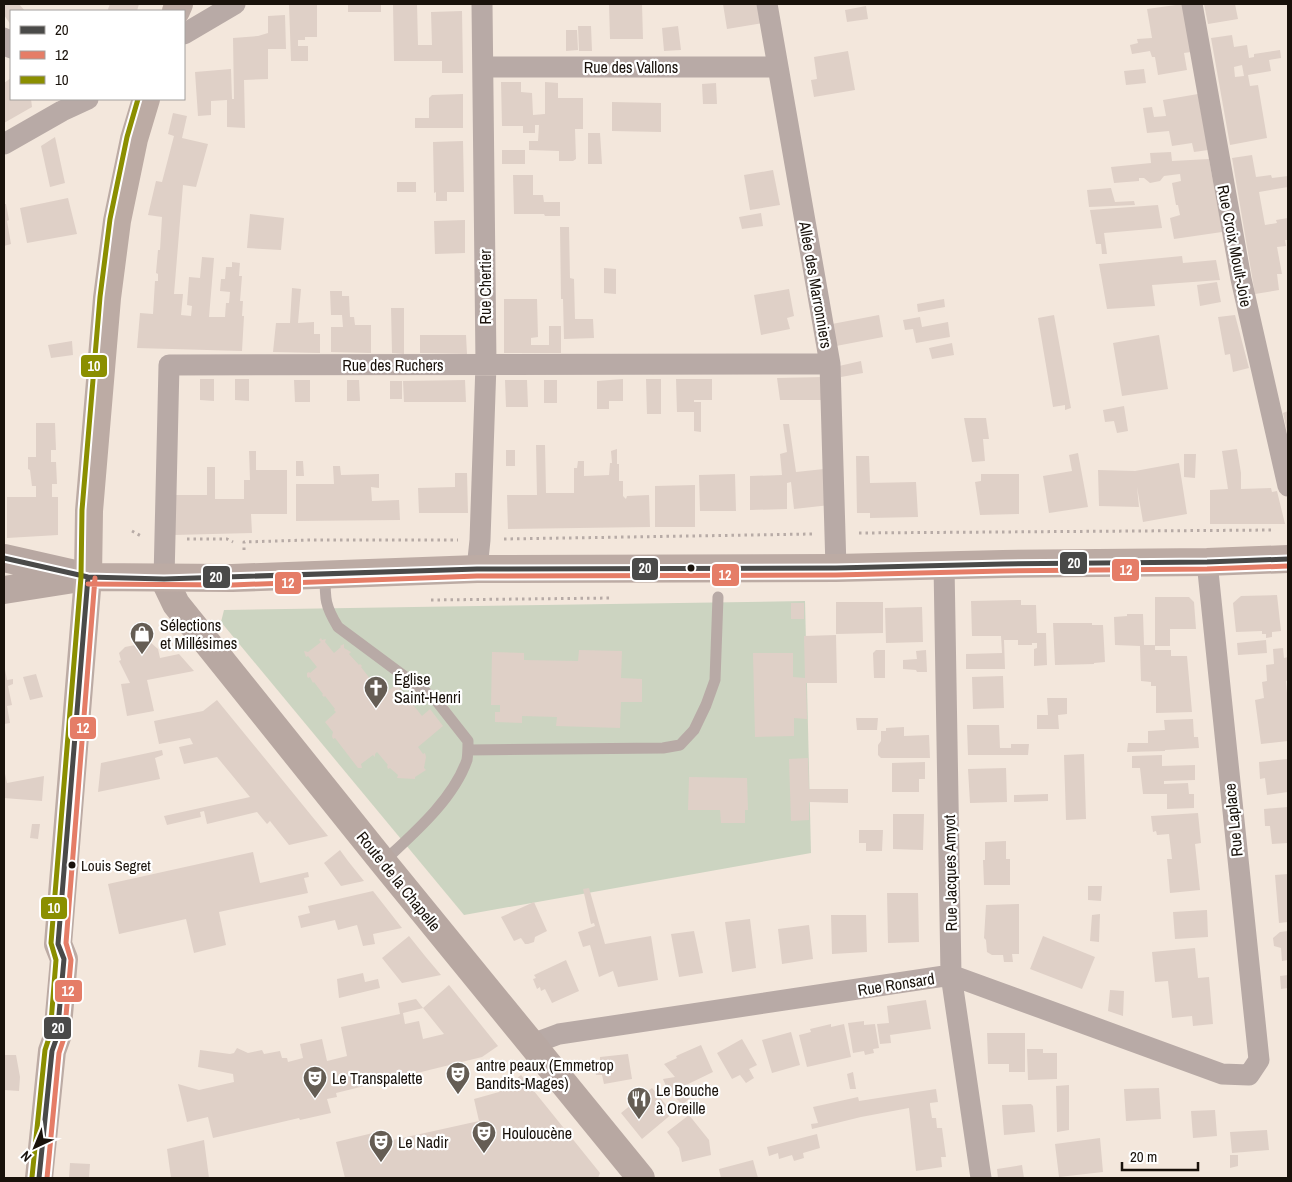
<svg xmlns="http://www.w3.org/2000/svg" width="1292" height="1182" font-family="'Archivo Narrow',sans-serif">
  <rect width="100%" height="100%" fill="#f3e7dc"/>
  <path fill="#ccd4c1" d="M805,601L811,853L464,915L221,622L224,610Z"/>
  <path fill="#dfd0c7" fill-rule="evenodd" d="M4,4H19L25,11H11V25L4,15Z
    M110,4H139L137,11H109L108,9Z
    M289,4H317V37H305V40H298V46H308V61H291Z
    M348,4H381V12H348Z
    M393,4H417L418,45H432L431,12L462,11L463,73H442V61H394Z
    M609,4H642L643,39H610Z
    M723,4H760L763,23L727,29Z
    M1183,4L1191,52L1184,53L1187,70L1158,75L1155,57H1152L1150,51L1132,54L1130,45L1138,43L1137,39L1152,38L1147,9Z
    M1204,4H1235L1238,19L1208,24Z
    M866,6L868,19L847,22L845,10Z
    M285,15L286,49H268V79L244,80L245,128L227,127V100L211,101V115L198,116L195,72L231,69L232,99H234L233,38L258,36L268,33V16Z
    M578,26H591L592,51H579Z
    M678,26L681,50L664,51L662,28Z
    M566,30H577L578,50L566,51Z
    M1232,35L1234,47L1247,45L1249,58L1254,57V54L1280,50L1281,58L1269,60L1271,71L1248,75L1250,86L1258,85L1267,138L1230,145L1211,38ZM1242,65L1244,76L1235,77L1234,67Z
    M848,51L855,90L814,97L811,80L817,79L814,57Z
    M1144,69L1146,83L1126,85L1124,71Z
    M11,78V99H31L32,107L4,123V83Z
    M501,82H521V92L532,93L533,115L545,114V82L558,83V98H583V129H575L576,159L573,161H559V151L529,150V141H538L539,125H535V133H523V126H502Z
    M716,83L717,104H703L702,84Z
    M463,94V128H415V118H429V98L432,95Z
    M1198,94L1208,150L1194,152L1192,143L1172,146L1169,131L1147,133L1143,108L1152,107L1154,117L1166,116L1163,100Z
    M612,102L661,103V132L612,131Z
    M173,113L187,116L182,138L208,144L196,187L183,185L174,294H183L181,315L191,316L192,306L187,305L189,277L200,278L202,257L214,258L209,317H225L226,303H229L230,292L220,291L221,279H225L226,267H232V262L240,263L239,276H242L240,301H243L242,316H244L242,351L137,348L140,313L153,314L155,281H158V274L156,273L158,250H160L162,217L148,215L156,181L162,182L174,136L168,134Z
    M588,133H600L602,164H588Z
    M55,137L65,183L50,187L41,146Z
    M463,141L464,192H447V201H436V192L434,193L433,142Z
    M502,150H525V164H502Z
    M1171,152L1172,161L1209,159L1222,232L1174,239L1170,218L1180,215L1178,205H1176L1172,183L1181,181L1180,174L1164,176L1160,181L1150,183L1144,178H1139V181L1114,183L1111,167L1151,163L1150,153Z
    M1252,155L1256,177L1271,175L1272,178L1288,176V187L1259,192L1265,225L1277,223L1276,220L1288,218V240H1285L1286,246L1277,247L1282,274H1277L1279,290L1255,294L1232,158Z
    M773,170L780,205L750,210L744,175Z
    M513,175H533V195H543L544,202H560V216H545L544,214H514Z
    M397,182H416V192H397Z
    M1111,188L1115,202L1134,201L1135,205L1089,207L1087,190Z
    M68,198L77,234L27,243L20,208Z
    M4,204H6L9,220L7,221L11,244L4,246Z
    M1158,205L1162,228L1104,233L1107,254H1102L1101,244H1096L1090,210Z
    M761,213L763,226L742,229L739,217Z
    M250,214L284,218L281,250L247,248Z
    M465,220V253L435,254L434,221Z
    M560,227H569L570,278L574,279L575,319H593L594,338L564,339L563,299H561Z
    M1182,256L1183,263L1216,260L1220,280L1152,285L1155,306L1107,309L1099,264Z
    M604,268L616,269V294L604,293Z
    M1217,282L1221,302L1200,306L1197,285Z
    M292,288L301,289L298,323L314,322V334H320V353L273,352L276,323H290Z
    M789,289L794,316L787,318L790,329L761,335L754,295Z
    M330,291H342V296H349L350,317H354L355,325H371V353L331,352V327H343L342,315H331Z
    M504,299H537L538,337L531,338V345H549V326H561V353H504Z
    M944,299L945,307L918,312L917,304Z
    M391,308H404V354L392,353Z
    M879,315L883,337L836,346L832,324Z
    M1054,315L1071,408L1065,410V405L1053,407L1038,318Z
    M1235,315L1249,368L1233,372L1230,354L1225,355L1218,317Z
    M920,317L922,327L948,322L950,337L916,343L913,329L905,330L903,320Z
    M420,335H466L467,354L420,353Z
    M1159,335L1168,389L1122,396L1113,343Z
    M72,341L73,355L51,358L48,345Z
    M952,343L954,355L932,359L929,348Z
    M861,361L863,373L841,377L839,366Z
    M823,377L825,400H780L777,378Z
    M200,379H214V401L200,400Z
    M235,379H249V401L235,400Z
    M623,379V401H609V409H597V381Z
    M646,379H661V414H647Z
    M676,379H712V400H694V402H701V432L694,431V412H677Z
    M294,380H310V402H295Z
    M347,380H359L360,401H347Z
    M465,380L466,402H404L403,381Z
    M505,380H527L528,407H506Z
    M544,380H557V403H544Z
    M390,381H402V399H390Z
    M1124,406L1128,431L1117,433L1114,421L1105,422L1103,410Z
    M1288,411V432H1287L1283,413Z
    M964,418H986L989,439H983L985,461L972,462Z
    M36,423H55L56,450H51V462H56L57,484H52V497H58V535L7,538V497H36V486H32L30,470L28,469V457H36Z
    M783,424H789L796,472L824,469L830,505L794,509L791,482L787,483V509L750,510V476L782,475L780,454L787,452Z
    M536,445H545L546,493H574V468H577L578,461H584V476L609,475L610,463H612L611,451L617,449V464H619V481H623V496L626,499L627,496L649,495L650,527L508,529L507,495H537Z
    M1237,449L1241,473V489L1271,488L1272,492L1277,491L1285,524H1210V490L1228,489L1222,451Z
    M506,450H515V466H506Z
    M249,451H256V470H287V514H251L252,533L174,535V495H207V467H215V499H244V480H250Z
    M1078,453L1088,507L1049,513L1043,476L1072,471L1069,455Z
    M1184,454H1196L1195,478L1184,477Z
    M856,456H869L870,483L916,482L918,517L870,518V513H857Z
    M296,461H303L304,476H296Z
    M1179,463L1187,514L1143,522L1137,487L1139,507L1099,506L1098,470L1135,471Z
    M333,466H340L341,475L379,474V488L371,487L372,501L399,500L400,520L296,521V484H334Z
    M455,473H467L468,513H419L418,488L455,487Z
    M735,474L736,511H700L699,475Z
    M981,474H1019V514L980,515L975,482L981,481Z
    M695,485V527H655V486Z
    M1277,595L1281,631L1272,632V637L1266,638V634H1262V631L1236,632L1233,603L1241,596Z
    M1155,597H1189L1194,602L1196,629H1170V646H1155V650H1171V656H1187L1192,712L1156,713V686H1151V682L1141,681L1140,646L1115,645L1114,617L1127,616V614H1143L1144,645H1155Z
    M1021,600V605H1036L1037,633H1046L1047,665L1034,666V649L1037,648V643H1032V645H1018V640H1004L1005,669H966V654L1002,653L1001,636H972L971,601Z
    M836,602H883V633L836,634Z
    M791,603H804V619H791Z
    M922,607L923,642L886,643L885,608Z
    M1053,623H1092V625H1103L1105,662L1094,663V664L1055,665Z
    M836,635L837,683H806L807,719L794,718V736L755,737L753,653H793V677L805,678L804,636Z
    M321,638L322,640L326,639L325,642L334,653L341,647L340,646L344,644V648L351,652L349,654L359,665L360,664L362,666L361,667L371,680L372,679L375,681L373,682L383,695L394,686L393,684L398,683L399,685L398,686L408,699L410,697L411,700L410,701L422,716L430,709L443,726L418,747L423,754L425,753L426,757L424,768L426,770L415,777V779L397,778L398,775L390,768L388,769L387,766L388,765L377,752L375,754V757L373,755L361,764L362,768H358L335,738L333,739L332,736L333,732L325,722L336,712L334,710L335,709L325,696L324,697L322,695L323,694L314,682L313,683L310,677L308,678L307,676V673L309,672L310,673L317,667L308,656L306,657L304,651L308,652L321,642L319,640Z
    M1266,640L1267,653L1238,655L1237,643Z
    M150,642L158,649L160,658L179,654L194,671L147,680L154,711L127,716L121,684L130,683L119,661L121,660L119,653L125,647Z
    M1283,648L1284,658L1288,657V680L1286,681L1288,705V741L1261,744L1255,700L1264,698L1262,682L1267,681L1266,665L1274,664L1273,649Z
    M579,650L622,651L621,678L642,679V702H621L620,728L556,726L557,717L522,716V723L495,722V712H500V705H491L492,652L524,653V660L578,661Z
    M876,650H885V678H874L873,653Z
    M926,650L927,672H917L916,670L903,669V660L917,659L916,651Z
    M4,664L7,680L13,679V684L8,686L12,705L7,706L10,723L4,724Z
    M36,674L43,697L30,700L23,677Z
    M1003,676L1004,708L973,709L972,677Z
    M1047,698H1067V714L1058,715L1059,729H1037V715H1048Z
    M217,700L271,766L328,836L289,845L270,821L267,824L257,812L207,824L204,811L200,812L201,817L167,825L164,816L250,797L217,757L184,764L179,747L193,744L190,738L159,744L154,721L203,711Z
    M856,718H878L877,730H857Z
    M1193,719L1194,737H1198L1199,748L1165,750V751L1127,752L1128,743H1148V731L1165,730L1164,720Z
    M967,725H999L1000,748H1011V744H1029L1028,755H968Z
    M904,727V736L929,735L930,758H881L878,755V745L881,741V731H886V728Z
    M162,750L163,755L155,758L160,779L98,792L101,763Z
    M1084,754L1086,819L1066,820L1064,755Z
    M1162,755V766L1195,765V780L1164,781V784L1188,783L1189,794H1194V808L1167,809V794H1143L1140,768H1132V756Z
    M808,758L809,789H848V803L809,802V820L791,821L789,759Z
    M1288,759V792L1267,795L1265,778L1260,779L1259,762Z
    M925,762V779H919V792H892V763Z
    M1006,768L1007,802L970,803L968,769Z
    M4,769L7,783L44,776L42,801L4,798Z
    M689,777L747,778L748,810H745V823H721L720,810H688Z
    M1048,794V801L1014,802V795Z
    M1288,807V843L1272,844L1270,826H1265L1264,809Z
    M1198,813L1201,843L1195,844L1200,890L1170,893L1167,859H1172L1169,834L1157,835L1156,831L1153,832L1151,816Z
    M893,814H924L923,850L893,849Z
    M32,824H40L38,839L30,838Z
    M859,830H883L882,851H866V843H859Z
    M1006,841V859H1010V885H984L983,860H985V842Z
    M340,850L348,861L364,881L341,886L324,863Z
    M253,852L260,883L308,872L309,877L304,878L308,893L219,912L226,945L194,953L186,919L119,934L108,884Z
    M1288,874V922L1279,923L1275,875Z
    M1088,886H1102L1101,901L1088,900Z
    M589,888L605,944L651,936L658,980L618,987L613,971L599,977L590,945L583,947L578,932L595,926L594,923L591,924L583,889Z
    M373,891L402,928L373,934L375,944L363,946L357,925L338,930L335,920L301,928L298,916L310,913L308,906Z
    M887,893H918L919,942L888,943Z
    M534,902L547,931L535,937L534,942L528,944H525L521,938L514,941L501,917Z
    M1019,904V954H1012L1013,962H1004L1003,955H992L987,952L986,940L984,938L986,905Z
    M1207,910L1208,937L1175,939L1173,912Z
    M1100,914L1099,942L1090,941L1092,915Z
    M831,915H866L867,952L832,954Z
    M750,919L756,968L732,972L725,922Z
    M809,925L813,959L782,964L778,929Z
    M694,931L703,973L679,977L671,934Z
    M1288,931V960L1282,961L1281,948L1274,946L1273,938L1280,932Z
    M409,936L425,956L441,975L402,983L382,958Z
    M1043,936L1095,957L1082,989L1030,969Z
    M1195,948L1198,978L1209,977L1213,1024L1193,1026L1192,1016L1172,1018L1168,981L1155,982L1152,952Z
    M566,960L579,991L552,1003L545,989L541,991L540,987L537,989L533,979L536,978L534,975Z
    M363,973L365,982L378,979L380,988L339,998L337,979Z
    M1288,975V988L1281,989L1280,976Z
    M449,985L498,1046L482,1057L336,1093L337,1097L327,1099L331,1113L300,1120L299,1118L213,1138L208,1117L187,1122L178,1084L199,1090L234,1082L233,1074L198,1067L200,1050L230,1054L234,1053L237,1048L248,1053L262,1050L264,1054L280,1051L282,1058H287L288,1062L303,1058L300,1044L322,1039L327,1061L347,1056L341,1027L400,1014L398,1003L416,999L423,1008L403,1013L405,1024L419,1021L423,1039L444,1034L423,1008Z
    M1110,990L1124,991L1123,1016L1108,1011Z
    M926,1000L931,1029L890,1035L891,1043L880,1044L877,1024L889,1023L887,1006Z
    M864,1021V1025L875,1024L879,1048L873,1049L874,1053L865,1055L864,1051L853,1053L848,1023Z
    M831,1024V1027L844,1024L851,1057L807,1067L799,1035L811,1032L810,1029Z
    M791,1032L800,1065L772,1073L762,1040Z
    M987,1033H1025V1072H1009V1064H988Z
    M742,1039L757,1065L749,1069L754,1078L746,1083L740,1075L732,1079L717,1053Z
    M701,1045L713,1072L682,1087L690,1098L682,1105L666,1086L663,1079L675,1077L664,1064L677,1058L676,1056Z
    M1027,1049H1043V1053H1057V1079L1028,1080Z
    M628,1054L632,1079L604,1084L602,1075H596L595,1066L600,1065V1057Z
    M4,1055H16L20,1077L19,1091L4,1090Z
    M853,1072L856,1089H850L847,1074Z
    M521,1075L600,1173L598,1178H345L336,1142L381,1131L384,1142L479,1121L474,1099L499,1092Z
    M1069,1085V1130L1057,1132L1056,1086Z
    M652,1088L673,1113L642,1139L621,1113Z
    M1159,1088L1161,1119L1126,1121L1124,1089Z
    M936,1089L938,1102L930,1103V1105L932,1118H936L937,1128H942L946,1157H941L942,1167L916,1171L909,1108L861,1117L812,1129L811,1124L818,1123L813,1107L858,1097L859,1101Z
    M1031,1104L1033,1106L1035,1132L1004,1135L1002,1105Z
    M1215,1110L1217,1136L1193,1138L1191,1111Z
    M689,1115L709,1140L711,1155L682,1162L679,1148L667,1132Z
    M1267,1130L1269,1150L1232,1153L1230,1132Z
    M817,1134L820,1148L803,1153L804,1158L794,1161L792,1155L779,1159L778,1153L769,1156L767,1147Z
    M1100,1138L1103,1172L1059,1177L1055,1144Z
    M204,1140L209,1178H171L167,1149Z
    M1230,1155H1238V1166L1230,1168Z
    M753,1160L758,1178H721L719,1169Z
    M70,1163L90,1164L89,1178H69Z
    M1022,1165L1024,1178H998L997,1169Z"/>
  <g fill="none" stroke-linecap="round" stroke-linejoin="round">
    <path stroke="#b7aba6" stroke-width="3" stroke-dasharray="2.5 4" stroke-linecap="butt" d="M132,531L141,536
      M859,533L1275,530
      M187,539H227L233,542
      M504,539L813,534
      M244,550V542L309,540H458
      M431,600L612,598"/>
    <path stroke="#b8aaa6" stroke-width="11" d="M325,575C325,599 325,606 338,627L435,699L468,741C468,747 468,754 467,760C453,800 413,834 383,862
      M468,750L663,748L680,745L694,730L706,705L715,680L718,597"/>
    <path stroke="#b8aaa6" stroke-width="21" d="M767,4L830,364L836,568
      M1192,4L1241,279L1288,486
      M184,34L235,4
      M4,38L11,48
      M484,67H777
      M4,144L62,111L88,99
      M944,565L951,975L981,1178
      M477,569L480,540L486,364L482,4
      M164,579L169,365L830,364
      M532,1044L559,1034L951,975L1222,1074L1249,1075L1259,1060L1207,562"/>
    <path stroke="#b8a8a2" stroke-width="28" d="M4,558L88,577
      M164,579L176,604L383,862L641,1178
      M4,590L74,579"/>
    <path stroke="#bcaba4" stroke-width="28" d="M176,11L179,4
      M88,577L232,578L477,569L836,568L1003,564L1207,562L1288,559
      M39,1178L52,1051L57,1037L64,959L58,944L88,577L89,511L107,298L117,221L134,139L146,99"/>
    <defs>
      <path id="bus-1" d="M4,558L88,577L164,579L477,569L836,568L1003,564L1207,562L1288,559
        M39,1178L52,1051L57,1037L64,959L58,944L88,577"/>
      <path id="bus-2" d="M88,584L232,585L477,576L836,575L1003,571L1207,569L1288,566
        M47,1178L59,1053L64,1038L71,960L66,943L95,578"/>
      <path id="bus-3" d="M32,1177L45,1050L50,1035L56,960L51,943L81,577L82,510L100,297L110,219L127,137L138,99"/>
    </defs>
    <use href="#bus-1" stroke="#fff" stroke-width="9"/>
    <use href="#bus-2" stroke="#fff" stroke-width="9"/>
    <use href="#bus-3" stroke="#fff" stroke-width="9"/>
    <use href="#bus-1" stroke="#4a4a49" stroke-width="5"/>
    <use href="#bus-2" stroke="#e57d67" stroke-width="5"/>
    <use href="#bus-3" stroke="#8b8f00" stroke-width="5"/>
  </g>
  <defs>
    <symbol id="shop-pin" viewBox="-11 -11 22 30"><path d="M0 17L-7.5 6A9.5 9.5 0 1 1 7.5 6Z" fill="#655d54" stroke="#fff"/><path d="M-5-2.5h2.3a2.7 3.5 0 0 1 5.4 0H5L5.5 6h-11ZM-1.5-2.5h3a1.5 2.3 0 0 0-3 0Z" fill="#fff"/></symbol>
    <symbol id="church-pin" viewBox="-11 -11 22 30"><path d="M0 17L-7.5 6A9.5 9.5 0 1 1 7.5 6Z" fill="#655d54" stroke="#fff"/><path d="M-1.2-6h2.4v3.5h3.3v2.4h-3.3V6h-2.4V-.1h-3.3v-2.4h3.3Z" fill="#fff"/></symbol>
    <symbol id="theatre-pin" viewBox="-11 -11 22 30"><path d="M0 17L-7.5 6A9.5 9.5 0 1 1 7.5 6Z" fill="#655d54" stroke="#fff"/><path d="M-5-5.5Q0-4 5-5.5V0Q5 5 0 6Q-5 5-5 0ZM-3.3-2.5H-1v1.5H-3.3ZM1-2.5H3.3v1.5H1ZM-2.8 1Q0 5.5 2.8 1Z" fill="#fff"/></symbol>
    <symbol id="restaurant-pin" viewBox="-11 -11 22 30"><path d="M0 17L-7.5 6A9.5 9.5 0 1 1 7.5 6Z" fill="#655d54" stroke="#fff"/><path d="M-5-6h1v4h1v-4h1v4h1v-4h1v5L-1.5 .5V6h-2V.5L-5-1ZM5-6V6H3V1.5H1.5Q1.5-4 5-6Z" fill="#fff"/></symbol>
  </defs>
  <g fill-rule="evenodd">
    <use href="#shop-pin" x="128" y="620" width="28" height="38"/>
    <use href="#church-pin" x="362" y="674" width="28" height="38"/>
    <use href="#theatre-pin" x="444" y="1060" width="28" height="38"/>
    <use href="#theatre-pin" x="301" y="1064" width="28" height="38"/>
    <use href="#restaurant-pin" x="625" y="1085" width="28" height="38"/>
    <use href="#theatre-pin" x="470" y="1119" width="28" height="38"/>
    <use href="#theatre-pin" x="367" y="1128" width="28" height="38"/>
  </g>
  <g fill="#19120b" stroke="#fff" stroke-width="2">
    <circle cx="691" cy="568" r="4.5"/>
    <circle cx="72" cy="865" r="4.5"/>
  </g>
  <g text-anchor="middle" stroke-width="4.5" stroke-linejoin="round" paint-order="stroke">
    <g font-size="15" fill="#19120b" stroke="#fff" text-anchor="start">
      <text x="81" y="871">Louis Segret</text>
    </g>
    <g font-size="16" fill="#19120b" stroke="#fff">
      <text x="631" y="73">Rue des Vallons</text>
      <text transform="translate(1235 246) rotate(79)" y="6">Rue Croix Moult-Joie</text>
      <text transform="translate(816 285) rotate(80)" y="6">Allée des Marronniers</text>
      <text transform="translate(485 287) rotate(-90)" y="6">Rue Chertier</text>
      <text x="393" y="371">Rue des Ruchers</text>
      <text transform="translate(1233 820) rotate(-96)" y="6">Rue Laplace</text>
      <text transform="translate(950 873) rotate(-91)" y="6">Rue Jacques Amyot</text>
      <text transform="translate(399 881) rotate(51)" y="6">Route de la Chapelle</text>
      <text transform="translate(896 984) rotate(-9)" y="6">Rue Ronsard</text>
    </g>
    <g font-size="16" fill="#19120b" stroke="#fff" text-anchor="start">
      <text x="160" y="631">Sélections<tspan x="160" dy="18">et Millésimes</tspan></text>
      <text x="394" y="685">Église<tspan x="394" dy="18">Saint-Henri</tspan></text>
      <text x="476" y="1071">antre peaux (Emmetrop<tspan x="476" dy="18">Bandits-Mages)</tspan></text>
      <text x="332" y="1084">Le Transpalette</text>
      <text x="656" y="1096">Le Bouche<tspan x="656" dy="18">à Oreille</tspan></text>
      <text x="502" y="1139">Houloucène</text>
      <text x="398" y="1148">Le Nadir</text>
    </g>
  </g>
  <g stroke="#fff" stroke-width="2">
    <rect x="80" y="354" width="28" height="24" rx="5" fill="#8b8f00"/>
    <rect x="1059" y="551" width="29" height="24" rx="5" fill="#4a4a49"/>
    <rect x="631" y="557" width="28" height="24" rx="5" fill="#4a4a49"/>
    <rect x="1111" y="558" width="29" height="24" rx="5" fill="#e57d67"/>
    <rect x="711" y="563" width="29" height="24" rx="5" fill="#e57d67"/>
    <rect x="202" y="565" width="29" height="24" rx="5" fill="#4a4a49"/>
    <rect x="274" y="571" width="28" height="24" rx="5" fill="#e57d67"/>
    <rect x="69" y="716" width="28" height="24" rx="5" fill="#e57d67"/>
    <rect x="40" y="896" width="28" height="24" rx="5" fill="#8b8f00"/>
    <rect x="54" y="979" width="29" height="24" rx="5" fill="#e57d67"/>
    <rect x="43" y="1016" width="29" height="24" rx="5" fill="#4a4a49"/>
  </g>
  <g font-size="14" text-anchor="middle" font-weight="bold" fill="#fff">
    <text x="94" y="371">10</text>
    <text x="1074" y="568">20</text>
    <text x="645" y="573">20</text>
    <text x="1126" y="575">12</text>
    <text x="725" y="580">12</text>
    <text x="216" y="582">20</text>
    <text x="288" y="588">12</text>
    <text x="83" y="733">12</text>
    <text x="54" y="913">10</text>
    <text x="68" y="996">12</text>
    <text x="58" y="1033">20</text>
  </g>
  <rect width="1292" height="1182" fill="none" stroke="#19120b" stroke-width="10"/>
  <rect x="10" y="10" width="175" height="90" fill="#ffffff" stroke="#a3a09d"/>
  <rect x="20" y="26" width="25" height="8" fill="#4a4a49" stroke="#a3a09d"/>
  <text x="55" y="35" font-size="15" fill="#19120b">20</text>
  <rect x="20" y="51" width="25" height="8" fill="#e57d67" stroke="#a3a09d"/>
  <text x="55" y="60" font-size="15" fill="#19120b">12</text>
  <rect x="20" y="76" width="25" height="8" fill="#8b8f00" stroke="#a3a09d"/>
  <text x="55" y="85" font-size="15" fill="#19120b">10</text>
  <g transform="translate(35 1147) rotate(224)" stroke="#ffffff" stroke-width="4" paint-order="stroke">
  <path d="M0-4L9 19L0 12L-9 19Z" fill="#19120b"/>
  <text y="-8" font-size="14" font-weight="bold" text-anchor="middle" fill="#19120b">N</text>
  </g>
  <path d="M1122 1162v8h76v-8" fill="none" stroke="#19120b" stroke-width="2.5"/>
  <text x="1130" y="1162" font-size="15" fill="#19120b" stroke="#ffffff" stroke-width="4" paint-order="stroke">20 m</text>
</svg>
